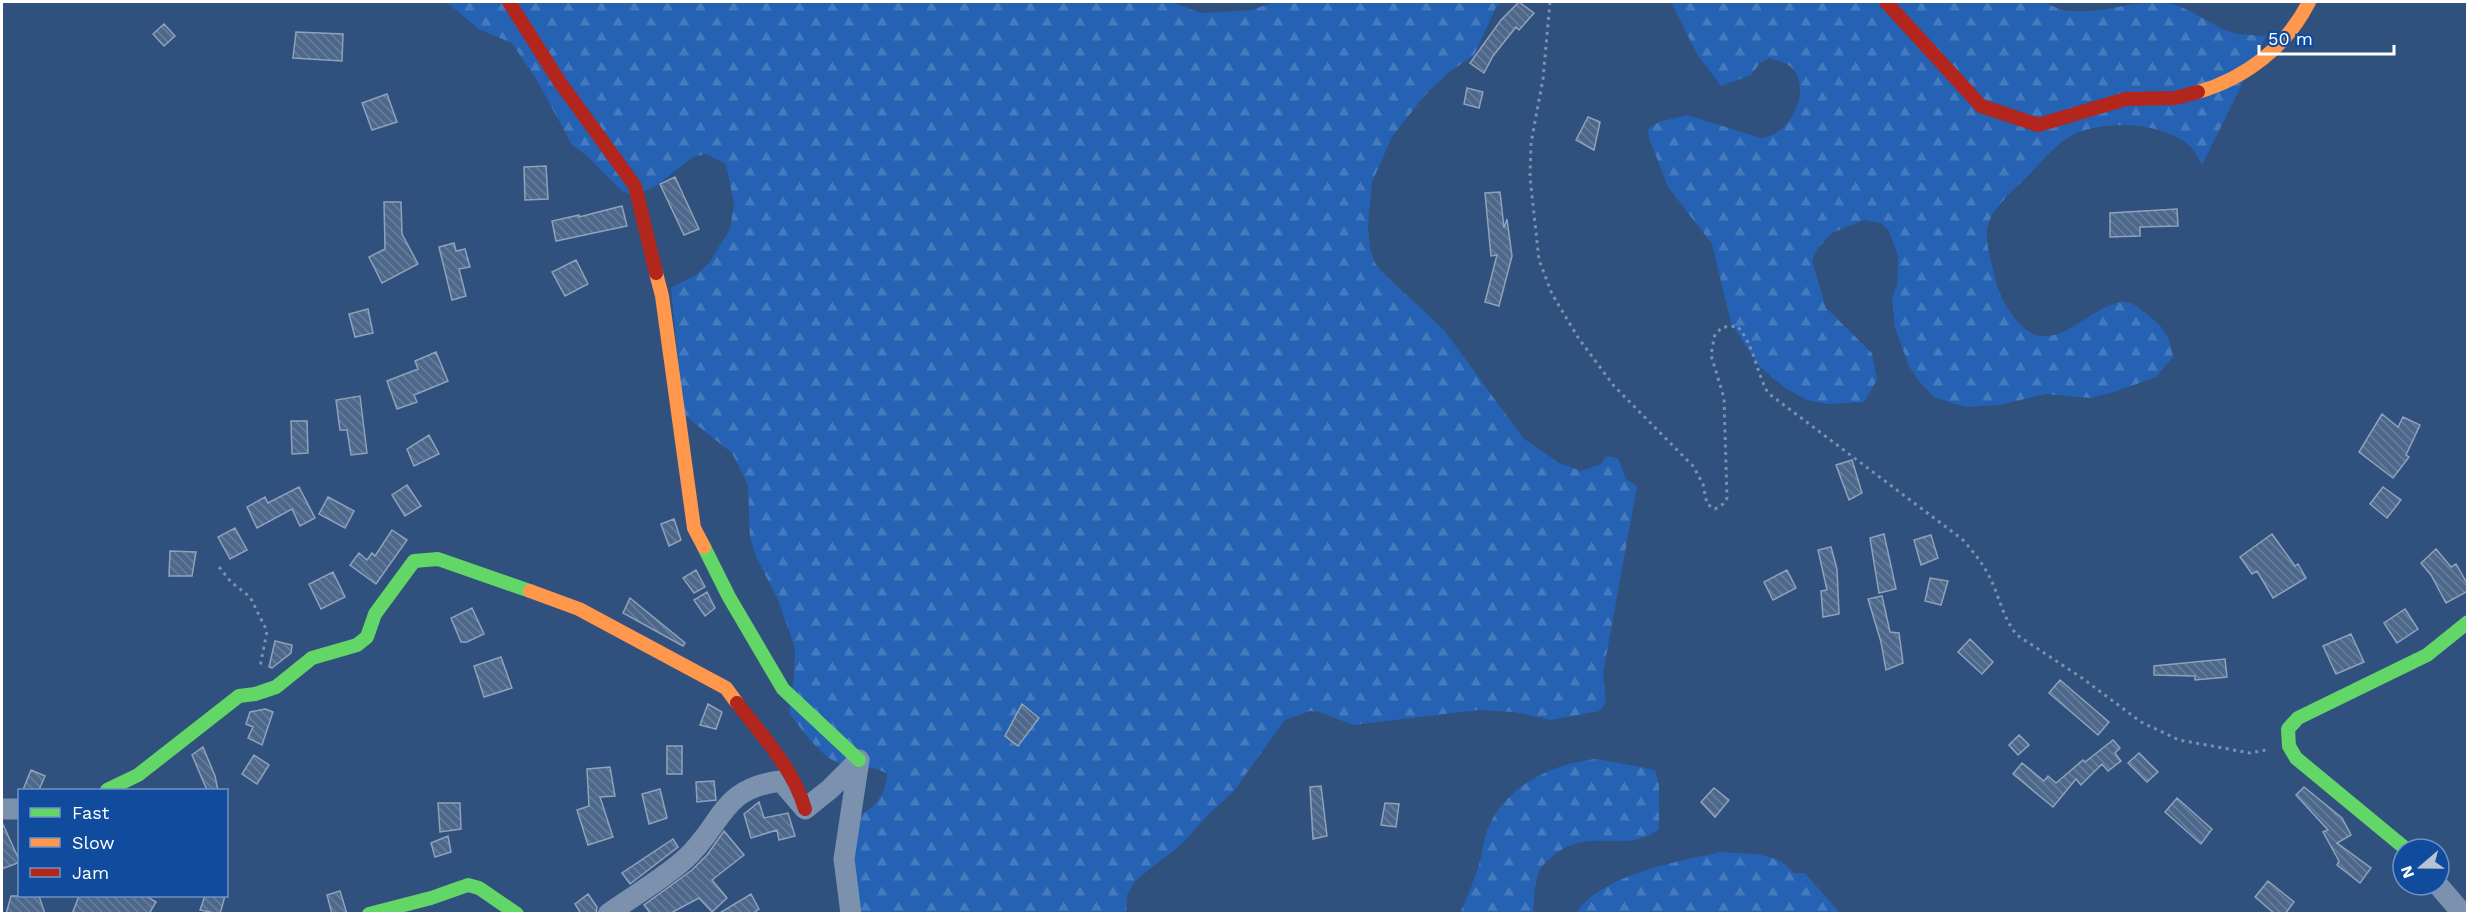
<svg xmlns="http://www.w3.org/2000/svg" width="2469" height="915" font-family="'Work Sans',sans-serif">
  <defs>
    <pattern id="forest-firs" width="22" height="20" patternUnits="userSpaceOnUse" patternTransform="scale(1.5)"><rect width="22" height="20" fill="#2562b3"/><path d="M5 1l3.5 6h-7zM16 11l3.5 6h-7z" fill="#467abe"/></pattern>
    <pattern id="building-back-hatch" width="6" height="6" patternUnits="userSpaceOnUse" patternTransform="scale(1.5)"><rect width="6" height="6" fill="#4e688b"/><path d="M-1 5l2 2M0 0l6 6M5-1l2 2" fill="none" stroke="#697f9c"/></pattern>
  </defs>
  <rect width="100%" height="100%" fill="#30507d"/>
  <path fill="url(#forest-firs)" d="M446,2H1171L1202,13L1251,10L1275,2H1501L1496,7L1474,55L1448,73L1425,95L1392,137L1372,182L1368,226L1370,249L1375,263L1385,275L1444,330L1523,438L1559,463L1581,471L1601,464L1606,456L1618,458L1626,479L1637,486L1603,674L1606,703L1600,711L1551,720L1514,712L1478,710L1353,725L1320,712L1310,711L1285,720L1233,792L1208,815L1182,844L1136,880L1127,895L1126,913H849L839,880L859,816C875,808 887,792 887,774C870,764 868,771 851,768C824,763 805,733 789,713L794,679L795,648L778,600L756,557L750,537L748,485L732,453L683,414L671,288L697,274L709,263L730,229L734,204L726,164L706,154L693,157L653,188L632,195L621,190L586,155L572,145L538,82L512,43L479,29Z
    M1671,2H2047C2071,24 2130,0 2161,2C2189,5 2208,25 2234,33C2244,35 2256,35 2266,36L2202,165C2199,160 2197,154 2193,149C2166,121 2101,118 2069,137C2052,148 2037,167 2023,181C2009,194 1988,212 1987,232C1986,246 1992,264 1995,277C1998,294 2006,307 2017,321C2051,362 2085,308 2121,302C2132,300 2141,310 2149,316C2164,327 2171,339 2173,357L2156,377L2114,392L2090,398L2046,394L2000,405L1965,407L1934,397L1917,379L1909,366L1895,328L1892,298L1897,285L1898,256L1889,231L1881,223L1864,220L1832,233L1817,249L1812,260L1826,308L1872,353L1877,380L1864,402L1827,404L1807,400L1785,388L1760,367L1731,323L1712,244L1668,187L1649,138L1648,129L1659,122L1687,115L1761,138C1788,135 1809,99 1796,73C1791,63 1778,61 1769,58L1760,63L1751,75L1721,86L1697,54Z
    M1597,759L1655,770L1659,785V829C1625,856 1587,824 1551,858C1546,862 1541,866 1539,872C1534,884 1534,901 1533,913H1460C1468,895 1476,877 1481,857C1483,848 1484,839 1487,830C1506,785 1551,764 1597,759Z
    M1720,852C1744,854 1779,851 1793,873H1805L1840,913H1576C1602,874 1677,862 1720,852Z"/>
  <path fill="url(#building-back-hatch)" stroke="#90a2bb" stroke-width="1.5" d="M1519,2L1534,13L1519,30L1516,27L1493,56L1484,73L1470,63L1501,20Z
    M164,24L175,36L164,46L153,34Z
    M296,32L343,34L342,61L293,58Z
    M1467,88L1483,92L1479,108L1464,104Z
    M387,94L397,122L372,130L362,103Z
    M1588,117L1600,122L1594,150L1576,140Z
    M546,166L548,199L525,200L524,167Z
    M675,177L699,229L684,235L660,184Z
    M1500,192L1504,228L1507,219L1512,256L1499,306L1485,302L1497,255L1491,256L1485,193Z
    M384,202H401L402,234L418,264L382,283L369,257L385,249Z
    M622,206L627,226L556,241L552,221L579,215V217Z
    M2177,209L2178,226L2140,227V236L2110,237V213Z
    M454,243L456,251L465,249L470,267L459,269L466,296L452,300L439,247Z
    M576,260L588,284L565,296L552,272Z
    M368,309L373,333L355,337L349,314Z
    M436,352L448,381L414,395L417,402L397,409L387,381L418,369L415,361Z
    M360,396L367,453L351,455L347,430H340L336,400Z
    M2382,414L2398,427L2403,417L2420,425L2406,455L2409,457L2393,478L2359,452Z
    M291,421H307L308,453L292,454Z
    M429,435L439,454L414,466L407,449Z
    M1852,460L1862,493L1849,500L1836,465Z
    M407,485L421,506L405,516L392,495Z
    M299,487L315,518L300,526L292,509L257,528L247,507L265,497L268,503Z
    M2383,487L2401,500L2387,518L2370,504Z
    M328,497L354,511L345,528L319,514Z
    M674,519L681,540L669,546L661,524Z
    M235,528L247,550L230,559L218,537Z
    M392,530L407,540L376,584L350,565L359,553L367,560L372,553L375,556Z
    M1884,534L1896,589L1879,593L1870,538Z
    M2272,534L2295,566L2298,564L2306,578L2273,598L2257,571L2252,574L2240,557Z
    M1931,535L1938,558L1921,565L1914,540Z
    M1831,547L1837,569L1839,614L1823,617L1821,591L1827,590L1818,550Z
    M2436,549L2451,567L2456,564L2468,585V591L2446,603L2431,575L2421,563Z
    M170,551L196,552L192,576H169Z
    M696,570L705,587L694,593L683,578Z
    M1787,570L1796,588L1773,600L1764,582Z
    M333,572L345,597L321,609L309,584Z
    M1930,578L1948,581L1941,605L1925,601Z
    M707,592L715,608L705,616L694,600Z
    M1882,596L1890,632L1899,633L1903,663L1886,670L1881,642L1868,599Z
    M630,598L685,643L683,646L623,613Z
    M472,608L484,634L467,642H461L451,618Z
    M2405,609L2418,629L2397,643L2384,623Z
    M2351,634L2364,662L2336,674L2323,646Z
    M1970,639L1993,662L1982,674L1958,652Z
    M275,641L292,645L291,653L272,668L269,667Z
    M501,657L512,688L484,697L474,666Z
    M2225,659L2227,677L2195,680V676L2154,675V666Z
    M2060,680L2109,722L2098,735L2049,693Z
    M708,704L722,712L716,729L700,725Z
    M1022,704L1039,718L1018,746L1005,736Z
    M265,709L273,712L262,745L248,738L253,727L246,724L250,712Z
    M2019,735L2029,745L2018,755L2009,745Z
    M2113,740L2120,748L2115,753L2121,761L2108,771L2102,764L2081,785L2076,779L2053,807L2013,774L2022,763L2044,781L2048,776L2056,783L2083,760L2085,762Z
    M667,746H682V774H667Z
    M203,747L215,776L218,790H207L192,755Z
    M2139,753L2158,772L2147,782L2128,763Z
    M254,755L269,765L257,784L242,774Z
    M610,767L615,796L600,797L613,837L588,845L577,810L589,806L587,769Z
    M31,770L45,776L39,790H23Z
    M714,781L716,800L697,802L696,782Z
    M1321,786L1327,836L1313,839L1310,787Z
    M2304,787L2342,818L2351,835L2337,843L2371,868L2360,883L2337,865L2339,861L2323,832L2328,830L2296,795Z
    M1714,788L1729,800L1715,817L1701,802Z
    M660,789L667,818L649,824L642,794Z
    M2177,798L2212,829L2201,844L2165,812Z
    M759,802L764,818L788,813L795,836L779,840L777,830L751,838L744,814Z
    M438,803H460L461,829L440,832Z
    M1385,803L1399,804L1396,827L1381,825Z
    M2,822L20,862L2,869Z
    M724,831L744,855L712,880L727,898L712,912L699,898L669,914H651L644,905L692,870L707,855Z
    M448,836L451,852L435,857L431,843Z
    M673,839L678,847L630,884L622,873Z
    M2268,881L2294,902L2285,914H2275L2255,897Z
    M340,891L347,914H332L327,895Z
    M588,894L597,907L596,914H581L575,904Z
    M751,894L759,909L752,914H718Z
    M11,896H39L45,914H6Z
    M79,896H146L156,902L149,914H72Z
    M205,896H225L220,914L200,910Z"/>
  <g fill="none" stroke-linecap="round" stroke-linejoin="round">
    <path stroke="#7b91ae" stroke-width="3" stroke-dasharray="3 4.5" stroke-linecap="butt" d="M1550,2L1543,79L1531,143L1530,177L1539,260L1552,294L1579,339L1614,386L1693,466L1703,484L1707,504L1715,509L1723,504L1727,498L1724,398L1711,355L1715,334L1723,327L1737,326C1754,344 1756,372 1768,393L1962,539C1972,550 1981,561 1988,574C1999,594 2002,617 2017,635L2082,678L2141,722L2179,740L2250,753L2266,750
      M219,567L231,582L250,597L267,631L260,667"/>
    <path stroke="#7b91ae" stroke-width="21" d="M2,809H20
      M2438,885L2463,914
      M608,914C633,896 661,880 684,860C723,826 719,788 781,781L805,809L830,789L859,760
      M851,914L844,859L859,760"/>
    <path stroke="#63d668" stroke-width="14" d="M704,547L729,597L783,689L859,760
      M107,790L138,775L239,696L255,694L276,687L312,658L357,645L367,637L375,614L414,561L438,559L530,591
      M2406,849L2296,758L2289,746L2288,729L2298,718L2427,655L2468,622
      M369,914L431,898L468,885L479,888L517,914"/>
    <path stroke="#ff974d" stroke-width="14" d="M2198,92C2246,78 2286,47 2309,2
      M656,273L662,296L694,528L704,547
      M530,591L579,609L726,688L737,703"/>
    <path stroke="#b3261e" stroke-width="14" d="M509,2L559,81L635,186L656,273
      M1886,2L1981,106L2038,125L2126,99L2175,98L2198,92
      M737,703C762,735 794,770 805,809"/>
  </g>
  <rect width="2469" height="915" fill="none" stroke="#ffffff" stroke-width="6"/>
  <rect x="18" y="789" width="210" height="108" fill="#104b9d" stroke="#7093c4" stroke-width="1.5"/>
  <rect x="30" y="808" width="30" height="9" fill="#63d668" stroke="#7093c4" stroke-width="1.5"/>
  <text x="72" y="819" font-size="18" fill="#ffffff">Fast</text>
  <rect x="30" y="838" width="30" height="9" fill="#ff974d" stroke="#7093c4" stroke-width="1.5"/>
  <text x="72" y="849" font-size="18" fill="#ffffff">Slow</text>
  <rect x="30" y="868" width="30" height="9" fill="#b3261e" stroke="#7093c4" stroke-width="1.5"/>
  <text x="72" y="879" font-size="18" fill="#ffffff">Jam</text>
  <g transform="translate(2421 867) rotate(250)"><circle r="28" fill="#104b9d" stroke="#7093c4" stroke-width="1.5"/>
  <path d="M0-4.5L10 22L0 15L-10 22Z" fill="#b7c2d2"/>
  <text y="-9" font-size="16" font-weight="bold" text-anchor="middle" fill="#ffffff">N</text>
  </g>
  <path d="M2259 45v9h135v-9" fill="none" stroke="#ffffff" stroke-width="3"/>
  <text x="2268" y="45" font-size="18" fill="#ffffff" stroke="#104b9d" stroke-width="4.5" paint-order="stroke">50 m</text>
</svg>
